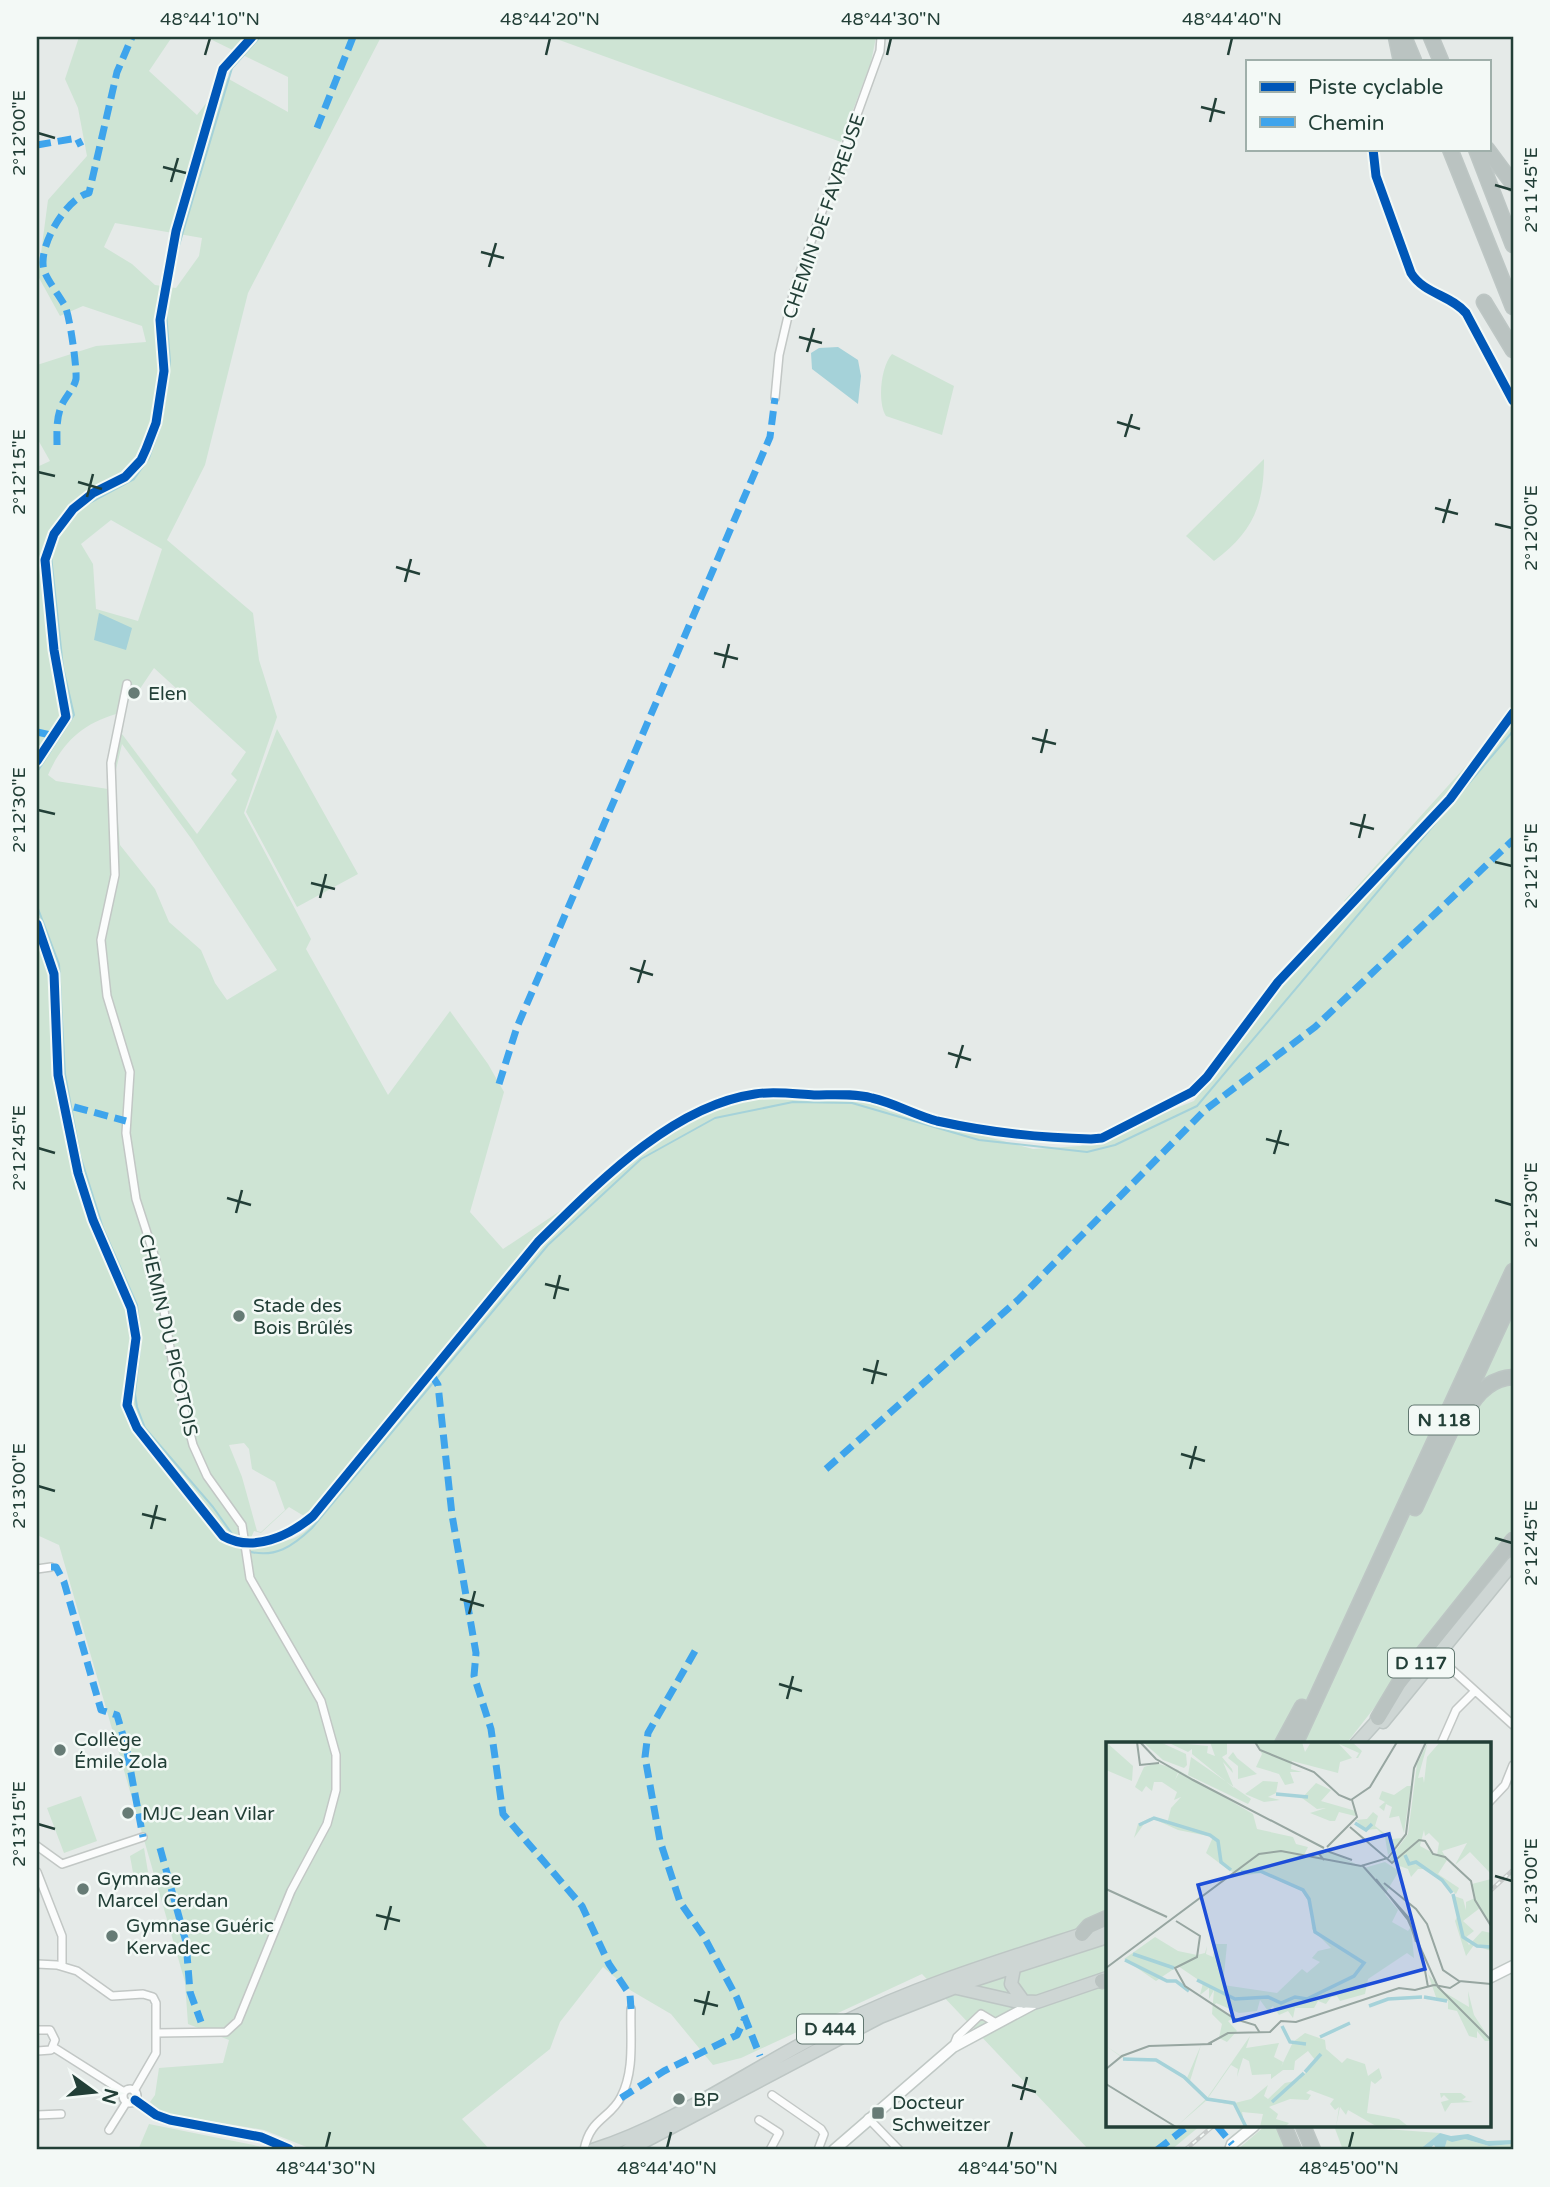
<svg xmlns="http://www.w3.org/2000/svg" width="1550" height="2187" font-family="'Varela Round',sans-serif">
  <rect width="100%" height="100%" fill="#e5eae8"/>
  <path fill="#cee4d4" fill-rule="evenodd" d="M79,37H172L149,71L197,115L211,97L218,73L288,112V77L206,37H381L248,293L205,465L167,540L253,613L259,660L277,717L244,813L311,939L306,949L388,1095L450,1011L488,1064L504,1092L470,1212L503,1249L599,1185L669,1128L711,1108L760,1092L863,1097L889,1111L1033,1149L1080,1146L1194,1101L1251,1021L1347,907L1344,901L1503,725L1513,708V1530L1346,1744H1107V2126H1200L1171,2150H1089L922,1974L741,2058L713,2065L671,2014L630,1990L603,1967L560,2022L550,2049L462,2119L490,2150H314L264,2130L163,2113L150,2102L155,2095L159,2068L223,2063L229,2040L188,2024L185,1982L59,1545L37,1535V467L50,461L37,438V365L96,346L146,342L142,326L83,306L60,316L38,276L48,200L87,156L78,108L65,79ZM115,223L202,238L199,256L176,288L155,285L132,264L104,247ZM111,520L162,549L138,621L96,609L93,564L81,544ZM154,668L246,752L231,774L237,780L197,834L122,734L127,698L133,699ZM116,714L108,789L56,781L48,775C62,743 82,724 116,714ZM122,744L193,841L277,970L227,1000L215,983L201,950L169,922L155,889L120,845L114,778ZM244,1443L249,1449L252,1469L275,1482L285,1510L261,1532L257,1531L242,1477L229,1445ZM289,1507L314,1522C299,1543 272,1546 250,1540L254,1531L261,1533Z
    M551,37H876L871,62L841,142Z
    M892,354L954,386L942,435L886,416C877,402 881,366 892,354Z
    M1264,459C1264,506 1252,533 1214,561L1186,536Z
    M277,729L358,874L297,907L246,812Z
    M81,1796L97,1841L64,1853L47,1808Z
    M144,1848L148,1872L134,1878L130,1856Z
    M149,2124L258,2146L270,2150H138Z
    M1265,2126H1278L1289,2150H1237Z
    M1334,2126H1344L1440,2133L1419,2150H1343Z
    M1465,2139L1489,2146L1513,2144V2150H1444L1447,2140Z"/>
  <path fill="#a5d2d9" d="M838,347L858,360L861,376L858,404L812,369L811,353L819,348Z
    M99,613L132,628L126,650L94,640Z
    M1440,2133L1451,2136L1468,2134L1487,2141L1513,2140V2144L1489,2146L1465,2139L1452,2142L1447,2140L1444,2150H1437L1434,2145L1428,2150H1419Z"/>
  <g fill="none" stroke-linecap="round" stroke-linejoin="round">
    <path stroke="#a5d2d9" stroke-width="2" d="M37,772L74,715L63,667L51,555L61,532L80,508L134,479L149,458L161,425L165,399L170,361L166,312L177,252L232,68L260,37
      M37,906L59,964L65,1074L80,1155L103,1228L137,1305L141,1339L135,1394L137,1407L145,1428L213,1507L242,1548
      M247,1551C275,1559 293,1546 312,1528L548,1245L641,1159L715,1118L793,1102L852,1103L979,1140L1087,1152L1115,1145L1197,1106L1513,731"/>
    <defs>
      <path id="street" d="M775,398L779,355L795,286L880,51L881,37
        M127,684L111,763L115,875L101,940L107,996L130,1072L126,1133L136,1199L156,1261L173,1366L193,1445L207,1476L242,1525L250,1578L321,1701L336,1755V1790L327,1824L291,1891L238,2021L226,2032L157,2033
        M37,1569L51,1567
        M1434,1659L1449,1667L1513,1725
        M1441,1744L1456,1710L1475,1691
        M1489,1802L1505,1785L1513,1765
        M37,1846L62,1864L143,1837
        M37,1872L62,1936V1966
        M37,1964L57,1965L77,1971L112,1996L143,1994L153,1997L156,2003V2053L134,2091
        M37,2030H50L55,2040L51,2050L37,2051
        M53,2047L124,2092
        M953,2047L957,2037L981,2014L996,2023
        M123 2096a7 7 0 1 1 14 0a7 7 0 1 1-14 0Z
        M772,2095L821,2129L824,2134L818,2150
        M135,2100L156,2115L170,2120L261,2137L292,2150
        M37,2115L61,2114
        M868,2118L899,2150
        M759,2120L779,2133L770,2150
        M109,2130L126,2103
        M584,2150C590,2118 610,2119 621,2097C635,2070 630,2038 631,2009"/>
      <path id="secondary" d="M1489,1978L1513,1966
        M834,2150L953,2047L1037,2002
        M1230,2150L1232,2144L1254,2126"/>
      <path id="primary" d="M1383,1722L1513,1563
        M1356,1744L1385,1712
        M1015,1963L1011,1984L1024,2002
        M957,1988L1014,2001L1037,2002L1107,1978
        M593,2150C680,2122 756,2065 838,2025C925,1982 1016,1956 1107,1926
        M628,2150L880,2017L971,1981L1107,1937"/>
      <path id="highway" d="M1396,37L1401,61
        M1404,37L1414,61
        M1431,37L1441,61
        M1450,149L1513,307
        M1476,149L1513,245
        M1487,149L1513,184
        M1484,302L1513,350
        M1467,1411C1477,1393 1492,1378 1513,1377
        M1415,1508L1513,1296
        M1378,1718L1399,1683L1513,1540
        M1282,1744L1302,1707
        M1295,1744L1513,1271
        M1082,1934L1089,1926L1107,1918
        M1102,1981L1107,1980
        M1284,2126L1294,2150
        M1303,2126L1313,2150"/>
    </defs>
    <use href="#street" stroke="#c2c7c5" stroke-width="10"/>
    <use href="#secondary" stroke="#c0c8c5" stroke-width="13"/>
    <use href="#primary" stroke="#bdc6c4" stroke-width="15"/>
    <use href="#highway" stroke="#bdc6c4" stroke-width="17"/>
    <use href="#street" stroke="#fbfcfc" stroke-width="7"/>
    <use href="#secondary" stroke="#fbfcfc" stroke-width="10"/>
    <use href="#primary" stroke="#ced6d4" stroke-width="12"/>
    <use href="#highway" stroke="#bac3c1" stroke-width="14"/>
    <defs>
      <path id="rail" d="M1489,1892L1513,1870
        M1185,2150L1213,2126"/>
    </defs>
    <use href="#rail" stroke="#c7cbca" stroke-width="4.5"/>
    <use href="#rail" stroke="#f3f9f6" stroke-width="2" stroke-dasharray="5" stroke-linecap="butt"/>
    <path stroke="#3ea4ec" stroke-width="7" stroke-dasharray="14 7" stroke-linecap="butt" d="M317,128L353,37
      M37,145L77,138L81,146
      M57,445C57,433 56,419 61,407C64,398 74,389 76,379C77,368 70,317 65,306C60,297 46,278 44,270C37,247 67,197 89,193L117,72L132,37
      M37,732L55,736
      M499,1084L517,1027L770,437L775,398
      M74,1107L126,1121
      M431,1374L438,1385L452,1515L476,1653L474,1676L491,1729L503,1814L582,1906L609,1964L630,1995L631,2009
      M826,1469L1018,1300L1205,1110L1315,1027L1513,840
      M51,1567H56L64,1582L101,1710L117,1715L126,1746L143,1837
      M695,1651L648,1733L645,1757L660,1841L680,1902L703,1935L737,1998L760,2056
      M160,1848L186,1942L190,1992L201,2022
      M621,2098L664,2071L737,2035L744,2020
      M1217,2126L1232,2144
      M1157,2150L1188,2126"/>
    <defs>
      <path id="cycleway" d="M1373,149L1376,176L1411,273C1424,294 1451,295 1466,313L1513,401
        M37,761L66,717L54,650L45,560L54,534L73,509L93,493L125,477L141,460L146,449L156,423L164,371L160,320L176,231L223,69L252,37
        M37,924L54,974L58,1075L78,1173L93,1220L131,1308L136,1338L127,1405L137,1428L223,1536C253,1553 289,1536 313,1516L538,1242C596,1185 671,1106 755,1094C774,1091 795,1094 814,1095C833,1095 853,1093 872,1098C894,1103 915,1115 937,1121C987,1132 1039,1138 1091,1139L1102,1138L1192,1092L1207,1077L1278,982L1450,799L1513,713
        M135,2100L156,2115L170,2120L261,2137L289,2149"/>
    </defs>
    <use href="#cycleway" stroke="#f3f9f6" stroke-width="13"/>
    <use href="#cycleway" stroke="#0057b8" stroke-width="9"/>
  </g>
  <path fill="none" stroke="#223f37" stroke-width="2.5" d="M205,55L210,38M546,55L550,38M887,55L891,38M1228,55L1232,38M1201,107L1225,113M1210,122L1216,98M38,133L55,138M163,167L186,173M171,182L178,158M1495,185L1512,190M481,252L504,258M489,267L496,243M799,337L822,343M807,352L814,328M1117,422L1140,429M1125,437L1132,414M38,472L55,476M78,482L102,489M87,497L93,474M1435,508L1458,514M1443,523L1450,499M1495,524L1512,528M396,567L420,574M405,582L411,559M714,653L738,659M723,668L729,644M1032,738L1056,744M1041,753L1047,729M38,810L55,814M1350,823L1374,829M1359,838L1365,814M1495,862L1512,866M311,883L335,889M320,898L326,874M630,968L653,975M638,983L645,960M948,1053L971,1060M956,1068L963,1045M1266,1139L1289,1145M38,1148L55,1153M1274,1154L1281,1130M227,1198L251,1205M1495,1200L1512,1205M236,1213L242,1190M545,1284L569,1290M554,1299L560,1275M863,1369L887,1375M872,1384L878,1360M1181,1454L1205,1461M1190,1469L1196,1446M38,1486L55,1491M142,1514L166,1520M151,1529L157,1505M1495,1538L1512,1543M460,1599L484,1606M469,1614L475,1591M779,1684L802,1691M787,1699L793,1676M38,1824L55,1829M1495,1876L1512,1881M376,1915L400,1921M385,1930L391,1906M694,2000L718,2006M703,2015L709,1991M1012,2085L1036,2092M1021,2100L1027,2077M326,2148L330,2132M667,2148L671,2132M1008,2148L1012,2132M1349,2148L1353,2132"/>
  <g fill="#667b75" stroke="#f3f9f6" stroke-width="2.5">
    <circle cx="134" cy="693" r="7"/>
    <circle cx="239" cy="1316" r="7"/>
    <circle cx="60" cy="1750" r="7"/>
    <circle cx="128" cy="1813" r="7"/>
    <circle cx="83" cy="1889" r="7"/>
    <circle cx="112" cy="1936" r="7"/>
    <circle cx="679" cy="2099" r="7"/>
    <rect x="871" y="2106" width="14" height="14" rx="3.5"/>
  </g>
  <g text-anchor="middle" stroke-width="5" stroke-linejoin="round" paint-order="stroke">
    <g fill="#f3f9f6" stroke="#617770" stroke-width="2">
      <rect x="1409" y="1405.5" width="70" height="29" rx="5"/>
      <rect x="1388" y="1648.5" width="66" height="29" rx="5"/>
      <rect x="797" y="2014.5" width="66" height="29" rx="5"/>
    </g>
    <g font-size="18" font-weight="bold" fill="#223f37">
      <text x="1444" y="1426">N 118</text>
      <text x="1421" y="1669">D 117</text>
      <text x="830" y="2035">D 444</text>
    </g>
    <g font-size="19" fill="#223f37" stroke="#f3f9f6">
      <text transform="translate(823 216) rotate(-71)" y="7">CHEMIN DE FAVREUSE</text>
      <text transform="translate(169 1335) rotate(77)" y="7">CHEMIN DU PICOTOIS</text>
    </g>
    <g font-size="19" fill="#223f37" stroke="#f3f9f6" text-anchor="start">
      <text x="148" y="700">Elen</text>
      <text x="253" y="1312">Stade des<tspan x="253" dy="22">Bois Brûlés</tspan></text>
      <text x="74" y="1746">Collège<tspan x="74" dy="22">Émile Zola</tspan></text>
      <text x="142" y="1820">MJC Jean Vilar</text>
      <text x="97" y="1885">Gymnase<tspan x="97" dy="22">Marcel Cerdan</tspan></text>
      <text x="126" y="1932">Gymnase Guéric<tspan x="126" dy="22">Kervadec</tspan></text>
      <text x="693" y="2106">BP</text>
      <text x="892" y="2109">Docteur<tspan x="892" dy="22">Schweitzer</tspan></text>
    </g>
  </g>
  <g transform="translate(1106 1742)">
    <rect width="385" height="385" fill="#e5eae8"/>
    <path d="M0,0L27,24L26,39L0,28ZM37,0H54L80,12L81,23L78,26L57,18ZM61,0L102,4L101,11L109,14L104,0H121V12L116,15L126,27L127,31L117,20L128,46L86,12V7L82,10ZM149,0H196L199,10L205,0H246L256,9L252,16H250L253,11L233,2L246,16L234,20L232,31L186,19L185,27L196,30H184L188,41L179,43L173,32L150,25L156,12ZM322,0L312,36L317,35L318,41L321,15L334,0H385V132L364,110L349,123L361,101L336,109L341,118L332,132L353,146L350,152L320,127H312L305,135L302,127L288,122L294,113L287,120L283,118L302,92L311,22ZM318,88L319,94L323,91L333,101L331,113L314,104ZM127,10L131,16L151,32L132,37V24L122,16ZM85,15L145,57L142,62L82,33ZM50,21L73,28L69,38L74,29L147,72L151,87L187,95L190,102L202,105L198,113L225,110L258,126L279,120L293,129L279,152L292,168L286,180L302,189L305,185L308,216L301,211L262,237L259,252L234,259L231,254L225,255L220,262L212,259L208,266H189L187,276L182,269L173,273L167,264L162,269L154,258L151,269L133,271L110,261L108,264L128,276L122,279L131,289L121,300L113,296L116,282L106,272L108,248L103,257V246L94,253L97,241L72,224L50,239L18,217L49,195L72,209L91,213L99,211L101,204L100,212L107,215L109,202H121L117,243L171,251L196,227L201,231L214,220L206,216L212,209L225,206L206,187L204,162L196,149L156,131L133,134L120,126L100,111L107,95L72,88L48,77L38,82L28,96L32,82L44,76H52L61,82L65,66L75,55L68,58L71,50L56,40H48L46,49L40,44L36,50L29,45L38,25ZM157,39L172,40L170,51L162,55L174,58L158,60L139,52ZM210,41L225,48L215,59L250,69L249,74L233,70L229,79H224L204,71L220,66L211,67L196,56ZM301,44H305L298,91L293,74L283,76L286,65L280,62L278,69L273,65L279,60L273,57L276,49L288,53ZM267,70L272,74L269,84L286,97L297,96L282,113L279,95L271,87L259,88L250,78L261,77ZM385,137V184L374,166L357,179L368,189L359,196L363,203L376,189L385,191V209L368,203L360,214L349,179L353,171L348,154L357,157L360,168V160L369,156L366,142ZM322,232L338,250L363,265L362,249L368,273L385,299H379L371,289V296L363,294L351,269L342,267V259L331,258ZM199,291L219,298L220,307L236,321L241,316L259,322L262,334L273,326L276,336L269,342L265,339L261,371L293,377L303,385L270,384L242,368L240,373L234,365L230,385L233,365L229,368L224,362L228,357L204,348L200,351L205,353L202,358L184,357L163,365L172,372L170,377L183,381L179,385H154L157,372L136,370L139,385L131,364L101,358L71,384L100,357L77,335L50,319H21L0,304L21,318L50,317L81,336L95,303L84,339L101,356L144,294L140,306L173,301L168,315L177,320L175,325L187,300ZM202,309L210,319L193,338L179,341L162,357L158,354L162,343L145,357L129,361L102,356L125,323L132,327L131,335L137,316L143,319L146,333L165,332V337L177,328H188L189,319ZM334,351H355L360,355L356,358L367,360L345,361L339,370L335,360L343,358L338,353L335,356Z" fill="#cee4d4" fill-rule="evenodd"/>
    <path fill="none" stroke="#a5d2d9" stroke-width="3.5" d="M170,52L202,55M249,81L260,88L266,82M33,83L48,76L104,93L112,99L115,120L125,128M299,113L303,122L310,120L336,138L346,151M347,152L357,195L371,204L385,205M27,212L68,226M19,218L61,239H70L83,249M91,238L129,257L162,255L175,261L189,255L201,257L248,234L258,221L209,190L203,157L197,148L154,129L135,130M318,255L341,259M263,264L282,257L316,255M176,284L184,300L200,302M214,295L244,281M17,317L50,318L78,335L101,357L128,361L140,385M199,330L215,312M166,360L198,331"/>
    <path fill="none" stroke="#97a6a1" stroke-width="2" d="M31,0L34,23L53,21M34,0L50,17L87,38L218,106M149,0L154,8L208,30L233,53L245,58M245,58L264,45L291,0M244,85L286,121L313,98L319,99L327,112L339,115L365,139L369,158L385,184M221,105L251,75L246,58M218,118L213,112L221,109L246,118M256,123L302,175L310,200M270,137L302,178L332,245L385,298M278,141L310,167L321,182L337,228L353,239M0,147L61,175M70,179L94,194L91,215L69,226L79,244L129,277L149,283L154,291M318,223L322,245M0,226L153,112L175,109L255,124L282,116L300,92L308,26L320,0M353,239L385,242M328,243L344,246L355,239M102,302L122,291L164,290L175,279L190,280L293,246L309,248L328,243M0,327L16,314L43,304L106,302M0,342L70,385"/>
    <path fill="#1d4ed8" fill-opacity="0.15" stroke="#1d4ed8" stroke-width="3.5" d="M283,92L319,227L128,279L92,143Z"/>
    <rect width="385" height="385" fill="none" stroke="#223f37" stroke-width="3.5"/>
  </g>
  <rect width="1550" height="2187" fill="none" stroke="#f3f9f6" stroke-width="77"/>
  <rect x="1246" y="60" width="245" height="91" fill="#f3f9f6" stroke="#9fafaa" stroke-width="2"/>
  <rect x="1260" y="82" width="35" height="10" fill="#0057b8" stroke="#9fafaa" stroke-width="2"/>
  <text x="1308" y="94" font-size="21" fill="#223f37">Piste cyclable</text>
  <rect x="1260" y="117" width="35" height="10" fill="#3ea4ec" stroke="#9fafaa" stroke-width="2"/>
  <text x="1308" y="130" font-size="21" fill="#223f37">Chemin</text>
  <g transform="translate(94 2092) rotate(105)" stroke="#f3f9f6" stroke-width="5" paint-order="stroke">
  <path d="M0-5L12 26L0 18L-12 26Z" fill="#223f37"/>
  <text y="-10" font-size="19" font-weight="bold" text-anchor="middle" fill="#223f37">N</text>
  </g>
  <rect x="38" y="38" width="1474" height="2110" fill="none" stroke="#223f37" stroke-width="2.5"/>
  <g font-size="18" text-anchor="middle" fill="#223f37">
    <text x="210" y="25">48°44'10"N</text>
    <text x="550" y="25">48°44'20"N</text>
    <text x="891" y="25">48°44'30"N</text>
    <text x="1232" y="25">48°44'40"N</text>
    <text transform="translate(19 133) rotate(-90)" y="6">2°12'00"E</text>
    <text transform="translate(1531 190) rotate(-90)" y="6">2°11'45"E</text>
    <text transform="translate(19 472) rotate(-90)" y="6">2°12'15"E</text>
    <text transform="translate(1531 528) rotate(-90)" y="6">2°12'00"E</text>
    <text transform="translate(19 810) rotate(-90)" y="6">2°12'30"E</text>
    <text transform="translate(1531 866) rotate(-90)" y="6">2°12'15"E</text>
    <text transform="translate(19 1148) rotate(-90)" y="6">2°12'45"E</text>
    <text transform="translate(1531 1205) rotate(-90)" y="6">2°12'30"E</text>
    <text transform="translate(19 1486) rotate(-90)" y="6">2°13'00"E</text>
    <text transform="translate(1531 1543) rotate(-90)" y="6">2°12'45"E</text>
    <text transform="translate(19 1824) rotate(-90)" y="6">2°13'15"E</text>
    <text transform="translate(1531 1881) rotate(-90)" y="6">2°13'00"E</text>
    <text x="326" y="2174">48°44'30"N</text>
    <text x="667" y="2174">48°44'40"N</text>
    <text x="1008" y="2174">48°44'50"N</text>
    <text x="1349" y="2174">48°45'00"N</text>
  </g>
</svg>
